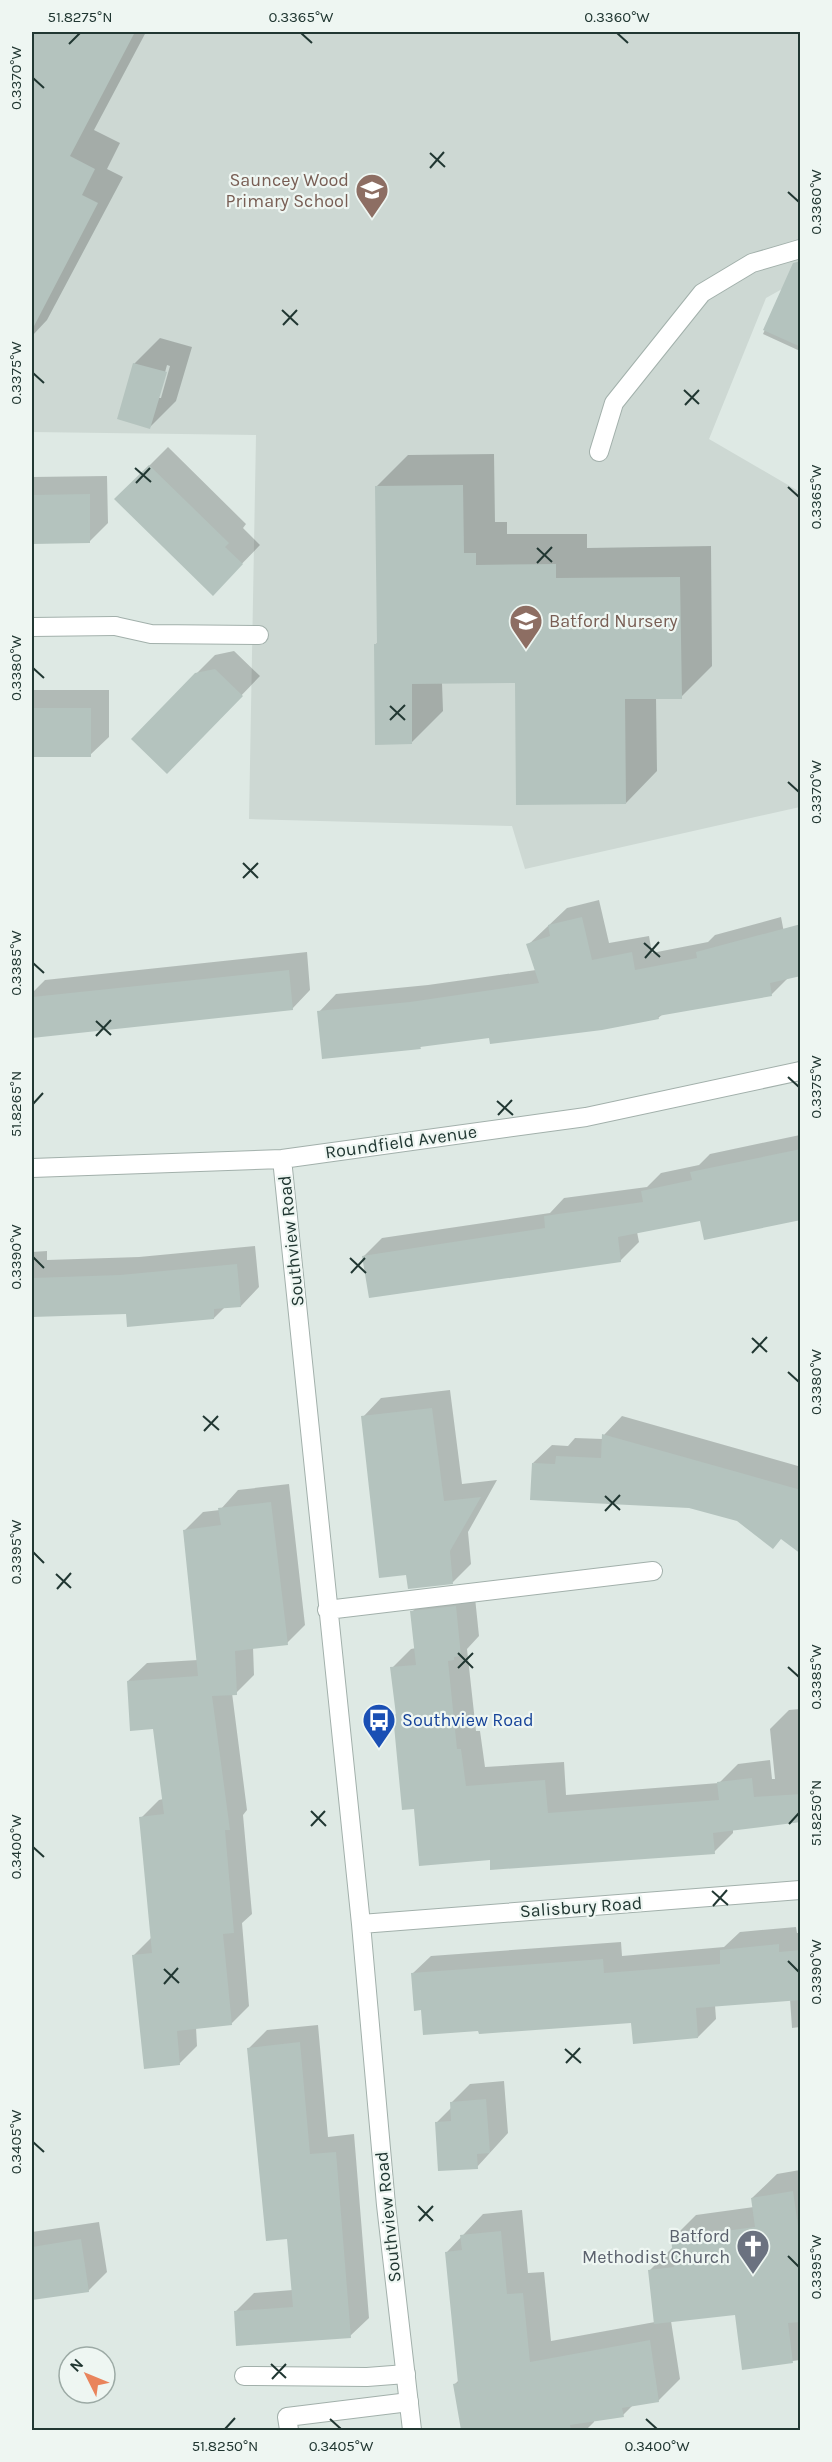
<svg xmlns="http://www.w3.org/2000/svg" width="832" height="2462" font-family="Karla,sans-serif">
  <rect width="100%" height="100%" fill="#dee9e4"/>
  <path fill="#cdd8d3" d="M32,32H800V279L766,298L709,439L800,492V807L525,869L512,826L249,819L256,435L32,432Z"/>
  <path fill="#0003" fill-rule="evenodd" d="M32,32H146L94,130L120,143L107,169L123,177L47,320L32,336Z
    M800,278V351L763,334L780,296Z
    M160,338L192,347L176,401L150,427L134,364ZM167,365L170,366L161,398H158Z
    M168,447L246,524L243,528L260,545L231,575L116,499Z
    M494,454L495,522H507V534H587V548L711,546L712,666L681,697H656L657,771L626,803L516,682L442,683L443,711L411,743L375,645L378,642L376,487L408,455Z
    M107,476L108,523L89,542L32,543V477Z
    M234,651L260,676L185,754L196,674L215,655Z
    M32,690H109V737L90,755H32Z
    M599,900L609,943L649,936L652,953L708,942L715,935L781,917L790,964L789,977L771,995L663,1014L658,1018L491,1036L422,1045L420,1048L319,1012L336,994L428,985L536,970L528,945L567,908Z
    M307,952L310,990L292,1009L32,1036V993L45,980Z
    M800,1135V1219H701L637,1232L639,1242L620,1261L364,1256L382,1238L550,1213L564,1198L647,1187L661,1173L699,1165L710,1154Z
    M255,1246L259,1287L241,1306L225,1307L214,1318L128,1312L32,1315V1252L47,1251V1260L139,1257Z
    M450,1390L462,1484L497,1480L468,1532L471,1564L453,1582L407,1574L363,1417L381,1398Z
    M622,1416L798,1466L800,1464V1516L773,1547L737,1520L533,1463L552,1445L568,1446L575,1438L603,1439L604,1435Z
    M289,1484L305,1625L287,1643L253,1647L254,1675L236,1693H232L247,1810L243,1815L252,1914L242,1923L249,2006L231,2024L196,2027L197,2046L179,2064L134,1955L152,1937L141,1818L159,1800L163,1799L154,1728L128,1681L147,1663L198,1660L185,1530L203,1512L220,1510L238,1490Z
    M474,1588L479,1636L467,1649L476,1731H480L485,1767L564,1762L566,1795L719,1783L738,1764L770,1760L772,1779H775L770,1729L789,1710L800,1709V1821L733,1829V1833L714,1852L491,1859L416,1808L394,1716L397,1713L392,1668L411,1649L416,1648L412,1612L431,1593Z
    M796,1927L797,1933H800V2027L792,2028L790,1999L715,2005L716,2019L698,2037L632,2021L480,2029L422,2009L412,1974L431,1956L621,1942L622,1956L724,1947L740,1932Z
    M318,2025L328,2137L354,2134L369,2318L350,2336L235,2312L254,2293L293,2290L289,2238L249,2048L267,2030Z
    M504,2081L508,2133L477,2167L437,2122L452,2107V2102L470,2084Z
    M800,2170V2360L743,2368L736,2314L671,2321L680,2379L658,2401L633,2405L623,2415L594,2420V2422L586,2430H462L455,2384L459,2380L447,2252L483,2214L522,2210L528,2273L544,2272L551,2341L655,2322L649,2271L673,2247L672,2239L696,2215L754,2207L752,2198L777,2174Z
    M99,2222L107,2272L88,2291L32,2299V2232Z"/>
  <path fill="#b4c3be" d="M32,32H135L70,156L95,169L82,195L98,203L32,330Z
    M801,261V347L763,330L793,263Z
    M133,363L167,372L150,429L117,419Z
    M149,465L229,543L225,547L243,564L213,596L114,499Z
    M463,485L464,553H476V565L556,564V578L680,577L682,699H625L626,804L516,805L515,683L412,684V744L375,745L374,644H377L375,486Z
    M90,494V543L32,544V495Z
    M215,669L243,696L167,774L131,739L195,673Z
    M32,708H91V757H32Z
    M582,917L592,960L632,952L635,970L697,958L696,952L801,924V976L770,983L772,996L658,1016L659,1019L602,1030L490,1044L489,1038L420,1047L421,1049L322,1059L317,1011L410,1002L539,983L526,944L550,936L548,925Z
    M289,970L293,1010L32,1038V997Z
    M801,1149V1220L704,1240L700,1221L618,1237L621,1262L369,1298L362,1256L545,1228L544,1216L643,1202L641,1191L692,1180L690,1172Z
    M237,1264L241,1307L214,1309V1319L127,1327L126,1314L32,1317V1278L120,1275Z
    M432,1408L444,1501L481,1497L450,1551L453,1584L408,1589L406,1575L379,1578L361,1416Z
    M602,1434L801,1490V1554L781,1539L773,1549L737,1521L689,1508L530,1500L532,1463L555,1464L556,1456L601,1458Z
    M271,1502L288,1645L235,1651L237,1695L212,1696L230,1830H225L234,1933L223,1934L232,2025L177,2031L180,2065L144,2069L132,1955L152,1953L139,1817L164,1814L153,1729L130,1731L127,1681L198,1676L183,1530L221,1525L218,1508Z
    M456,1606L461,1656L454,1657V1660L448,1661L457,1749H461L466,1786L545,1780L548,1813L719,1800L717,1782L752,1778L754,1797L801,1794V1822L713,1833L715,1854L490,1870V1860L419,1866L414,1809L402,1810L393,1715H396L390,1667L416,1665L410,1611Z
    M779,1944V1952L801,1950V2000L696,2008L698,2038L633,2044L631,2023L479,2034L478,2031L423,2035L421,2010L414,2011L411,1973L603,1959L604,1973L720,1964V1950Z
    M300,2042L310,2154L336,2152L351,2338L236,2346L234,2311L293,2307L287,2239L266,2241L247,2048Z
    M486,2099L490,2153L477,2154L478,2169L438,2171L435,2122L451,2121L450,2102Z
    M793,2191L801,2246V2322L788,2323L793,2363L742,2370L735,2315L654,2324L648,2270L674,2267L671,2238L755,2227L751,2198Z
    M501,2231L507,2294L523,2293L530,2362L650,2340L659,2402L622,2408L624,2417L570,2425L571,2430H461L453,2384L458,2383L445,2252L462,2250L460,2235Z
    M81,2239L89,2292L32,2300V2247Z"/>
  <g fill="none" stroke-linecap="round" stroke-linejoin="round">
    <defs>
      <path id="service" d="M599,452L614,403L702,293L752,263L800,249
        M115,626L151,634L259,635
        M244,2376L367,2377L406,2374
        M289,2430L287,2417L409,2402"/>
      <path id="minor" d="M32,627L115,626
        M282,1159L361,1924L386,2205L412,2430
        M32,1168L282,1159L586,1117L800,1071
        M327,1610L653,1571
        M361,1924L800,1890"/>
    </defs>
    <use href="#service" stroke="#a2b0ab" stroke-width="20"/>
    <use href="#minor" stroke="#a2b0ab" stroke-width="20"/>
    <use href="#service" stroke="#fff" stroke-width="18"/>
    <use href="#minor" stroke="#fff" stroke-width="18"/>
  </g>
  <path fill="none" stroke="#213732" stroke-width="2" d="M301,33L312,43M617,33L628,43M69,44L80,33M33,78L44,88M430,153L445,167M430,168L444,152M788,192L799,202M282,310L298,325M283,325L297,310M33,373L44,383M684,390L699,404M685,405L699,390M135,468L151,482M136,483L150,468M788,487L799,497M537,548L552,562M537,563L552,547M33,668L44,678M390,706L405,720M390,720L405,705M788,782L799,792M243,863L258,878M243,878L258,863M644,943L660,957M645,958L659,942M33,963L44,973M96,1021L111,1035M96,1036L111,1020M788,1077L799,1087M497,1101L513,1115M33,1104L43,1093M498,1115L512,1100M33,1257L44,1268M350,1258L366,1273M351,1273L365,1258M752,1338L767,1352M752,1353L767,1337M788,1372L799,1382M203,1416L219,1430M204,1431L218,1416M605,1496L620,1510M605,1511L620,1495M33,1552L44,1563M56,1574L71,1588M57,1589L71,1573M458,1653L473,1668M788,1667L799,1677M458,1668L473,1653M311,1811L326,1826M789,1824L799,1813M311,1826L325,1811M33,1847L44,1857M712,1891L728,1905M713,1906L727,1890M788,1961L799,1972M164,1969L179,1983M164,1984L178,1968M565,2049L581,2063M566,2063L580,2048M33,2142L44,2152M418,2206L433,2221M419,2221L433,2206M788,2256L799,2267M271,2364L286,2378M272,2379L286,2364M330,2419L341,2429M646,2419L657,2429M225,2429L235,2418"/>
  <defs>
    <symbol id="school-pin" viewBox="-11 -11 22 30"><path d="M0 17L-7.5 6A9.5 9.5 0 1 1 7.5 6Z" fill="#8d6e63" stroke="#eef6f2"/><path d="M0-5L7-2L0 1L-7-2ZM-4 1L0 2.5L4 1V4Q0 6-4 4Z" fill="#fff"/></symbol>
    <symbol id="bus-pin" viewBox="-11 -11 22 30"><path d="M0 17L-7.5 6A9.5 9.5 0 1 1 7.5 6Z" fill="#1a4fb4" stroke="#eef6f2"/><path d="M-5-6H5V4H4V6H2V4H-2V6H-4V4H-5ZM-3.5-4V0h7V-4ZM-3.5 1.2v1.5H-2V1.2ZM2 1.2v1.5H3.5V1.2Z" fill="#fff"/></symbol>
    <symbol id="church-pin" viewBox="-11 -11 22 30"><path d="M0 17L-7.5 6A9.5 9.5 0 1 1 7.5 6Z" fill="#6b7280" stroke="#eef6f2"/><path d="M-1.2-6h2.4v3.5h3.3v2.4h-3.3V6h-2.4V-.1h-3.3v-2.4h3.3Z" fill="#fff"/></symbol>
  </defs>
  <g fill-rule="evenodd">
    <use href="#school-pin" x="353" y="171" width="38" height="52"/>
    <use href="#school-pin" x="507" y="602" width="38" height="52"/>
    <use href="#bus-pin" x="360" y="1701" width="38" height="52"/>
    <use href="#church-pin" x="734" y="2227" width="38" height="52"/>
  </g>
  <g text-anchor="middle" stroke-width="4.5" stroke-linejoin="round" paint-order="stroke">
    <g font-size="18" fill="#785e54" stroke="#eef6f2" text-anchor="end">
      <text x="349" y="186">Sauncey Wood<tspan x="349" dy="21">Primary School</tspan></text>
      <text x="549" y="627" text-anchor="start">Batford Nursery</text>
    </g>
    <g font-size="18" fill="#213732" stroke="#eef6f2">
      <text transform="translate(401 1142) rotate(-8)" y="6">Roundfield Avenue</text>
      <text transform="translate(291 1241) rotate(-96)" y="6">Southview Road</text>
      <text transform="translate(581 1907) rotate(-4)" y="6">Salisbury Road</text>
      <text transform="translate(388 2217) rotate(-96)" y="6">Southview Road</text>
    </g>
    <g font-size="18" fill="#164399" stroke="#eef6f2" text-anchor="start">
      <text x="402" y="1726">Southview Road</text>
    </g>
    <g font-size="18" fill="#5b616d" stroke="#eef6f2" text-anchor="end">
      <text x="730" y="2242">Batford<tspan x="730" dy="21">Methodist Church</tspan></text>
    </g>
  </g>
  <rect width="832" height="2462" fill="none" stroke="#eef6f2" stroke-width="66"/>
  <g transform="translate(87 2375) rotate(313)"><circle r="28" fill="#eef6f2" stroke="#9caaa5" stroke-width="1.5"/>
  <path d="M0-4.5L10 22L0 15L-10 22Z" fill="#e9845c"/>
  <text y="-9" font-size="16" font-weight="bold" text-anchor="middle" fill="#213732">N</text>
  </g>
  <rect x="33" y="33" width="766" height="2396" fill="none" stroke="#213732" stroke-width="2"/>
  <g font-size="15" text-anchor="middle" fill="#213732">
    <text x="80" y="22">51.8275°N</text>
    <text x="301" y="22">0.3365°W</text>
    <text x="617" y="22">0.3360°W</text>
    <text transform="translate(16 78) rotate(-90)" y="5">0.3370°W</text>
    <text transform="translate(816 202) rotate(-90)" y="5">0.3360°W</text>
    <text transform="translate(16 373) rotate(-90)" y="5">0.3375°W</text>
    <text transform="translate(816 497) rotate(-90)" y="5">0.3365°W</text>
    <text transform="translate(16 668) rotate(-90)" y="5">0.3380°W</text>
    <text transform="translate(816 792) rotate(-90)" y="5">0.3370°W</text>
    <text transform="translate(16 963) rotate(-90)" y="5">0.3385°W</text>
    <text transform="translate(816 1087) rotate(-90)" y="5">0.3375°W</text>
    <text transform="translate(16 1104) rotate(-90)" y="5">51.8265°N</text>
    <text transform="translate(16 1257) rotate(-90)" y="5">0.3390°W</text>
    <text transform="translate(816 1382) rotate(-90)" y="5">0.3380°W</text>
    <text transform="translate(16 1552) rotate(-90)" y="5">0.3395°W</text>
    <text transform="translate(816 1677) rotate(-90)" y="5">0.3385°W</text>
    <text transform="translate(816 1813) rotate(-90)" y="5">51.8250°N</text>
    <text transform="translate(16 1847) rotate(-90)" y="5">0.3400°W</text>
    <text transform="translate(816 1972) rotate(-90)" y="5">0.3390°W</text>
    <text transform="translate(16 2142) rotate(-90)" y="5">0.3405°W</text>
    <text transform="translate(816 2267) rotate(-90)" y="5">0.3395°W</text>
    <text x="225" y="2451">51.8250°N</text>
    <text x="341" y="2451">0.3405°W</text>
    <text x="657" y="2451">0.3400°W</text>
  </g>
</svg>
